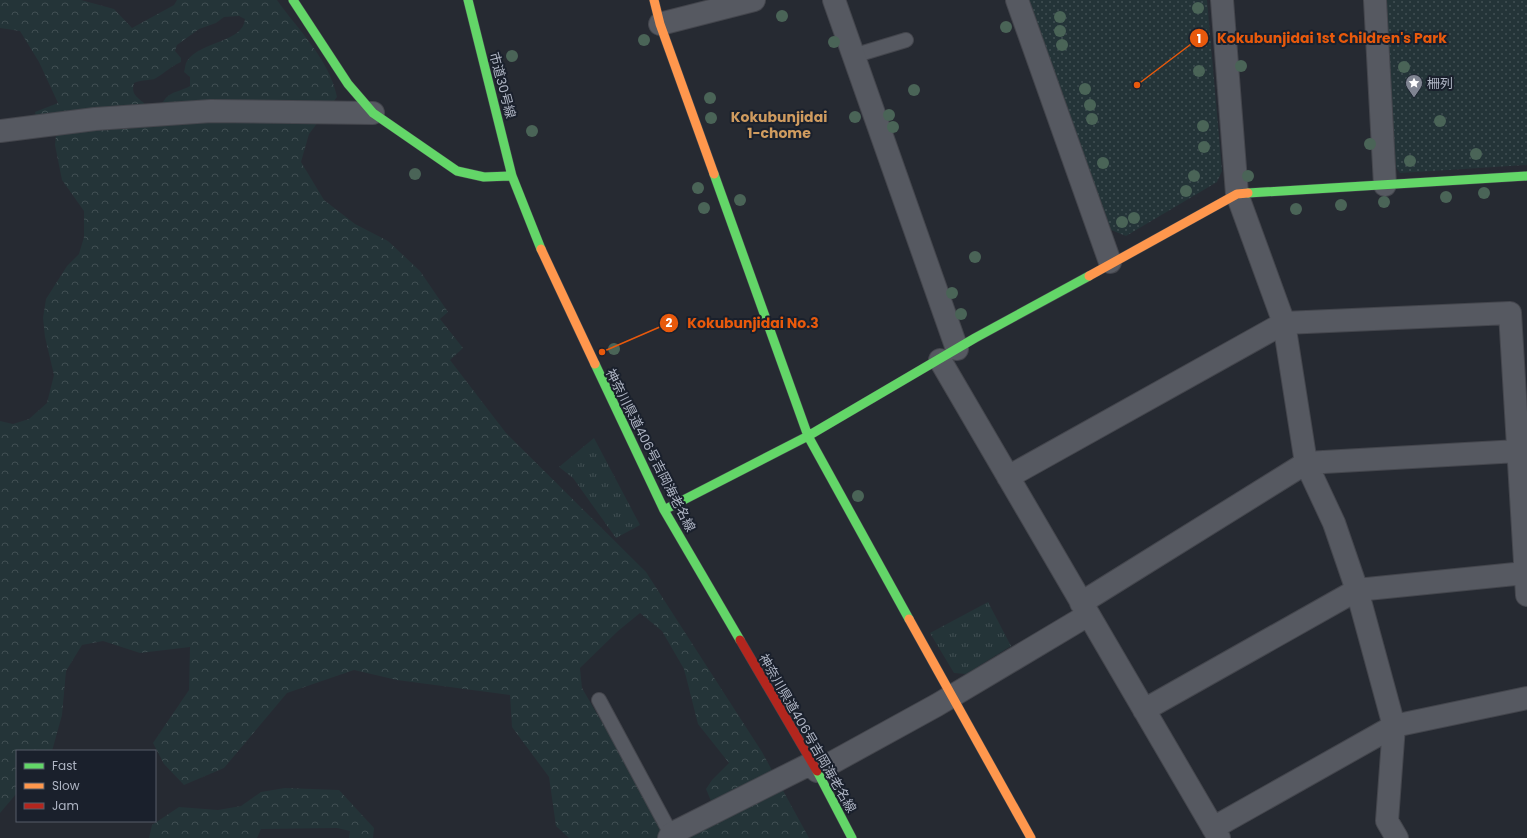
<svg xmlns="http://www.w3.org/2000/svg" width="1527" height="838" font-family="Poppins,'Noto Sans JP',sans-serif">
  <defs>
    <pattern id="grass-tufts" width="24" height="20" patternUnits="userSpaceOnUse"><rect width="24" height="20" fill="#243438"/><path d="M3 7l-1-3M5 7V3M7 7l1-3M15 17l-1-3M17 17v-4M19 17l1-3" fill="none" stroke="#414f53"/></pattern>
    <pattern id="forest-crowns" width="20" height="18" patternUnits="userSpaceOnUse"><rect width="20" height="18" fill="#243438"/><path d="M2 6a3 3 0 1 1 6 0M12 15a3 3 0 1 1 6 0" fill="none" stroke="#414f53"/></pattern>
    <pattern id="park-dots" width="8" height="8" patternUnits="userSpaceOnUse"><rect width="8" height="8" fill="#243438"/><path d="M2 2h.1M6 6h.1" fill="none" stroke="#414f53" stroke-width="1.8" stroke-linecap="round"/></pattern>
  </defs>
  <rect width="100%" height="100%" fill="#262a32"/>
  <path fill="url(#grass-tufts)" d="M594,438L640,525L616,538L573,478L559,467Z
    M988,602L1011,646L966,674L954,673L930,633Z"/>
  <path fill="url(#forest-crowns)" fill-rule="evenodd" d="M0,0H81L114,9L132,28L174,5L177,0H277C298,30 330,60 337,97L309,134L301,162L324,200L355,224L388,241L420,271L448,312L440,319L463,348L450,360L506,433L646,572L762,752L809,838H569L556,826L549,777L512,727L510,695L397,680L354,670L287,693L224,768L184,785L164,764L153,743L189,690L190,647L140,653L103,641L82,645L66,671L62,715L52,751H17V793L0,813V421L13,424L29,419L47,403L54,375L45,337L43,318L46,299L67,266L79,254L84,237V211L62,180L55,145L56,135L89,126L106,116L89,108L37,121L35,112L58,103L39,62L20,31L0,28ZM239,16L245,19C243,43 200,41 187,61C185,64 185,69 184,72L190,77V86C175,94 166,91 160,109L144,111V103C136,96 131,94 134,83C142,79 152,81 156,78C165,73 171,66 181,62V58L175,51L177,45L199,29L216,23L224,17ZM640,613L662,631L684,669L698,724L729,763L712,780L706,789L711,801L700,812L668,827L660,822L582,688L580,668L618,631Z
    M285,788L339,790L374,828L373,838H349L350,831L337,828L261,829L257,838H149L152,825L179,807L218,810L241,806L261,792Z"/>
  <path fill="url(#park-dots)" d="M1028,0H1207L1222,171L1217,182L1126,236L1111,230Z
    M1386,0H1527V165L1400,173L1395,166Z"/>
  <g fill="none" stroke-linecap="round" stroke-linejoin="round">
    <defs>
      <path id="lane" d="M853,56L906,40
        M599,700L671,834"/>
      <path id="street" d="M834,0L957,349
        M1017,0L1110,262
        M1222,0L1237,194L1284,323L1306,463L1334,523L1357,590L1394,726L1387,821L1397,838
        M1375,0L1385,185
        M660,24L754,0
        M0,131L95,119L211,111L373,113
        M940,360L1219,838
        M1008,477L1284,323L1510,313L1527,595
        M1081,603L1306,463L1518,451
        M1144,710L1357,590L1525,573
        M817,771L937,705L1088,615
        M1213,828L1394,726L1527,698
        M669,838L671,834L812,763"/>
      <path id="fast" d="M293,0L348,84L373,113L457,171L484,177L512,176
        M468,0L512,176L541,249
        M714,174L808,436L909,619
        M1248,193L1527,176
        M595,364L664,510L740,640
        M664,510L808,436L975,338L1089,276
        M817,771L852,838"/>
      <path id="slow" d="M654,0L660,24L714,174
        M541,249L595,364
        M1089,276L1237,194L1248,193
        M909,619L1031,838"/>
      <path id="jam" d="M740,640L817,771"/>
    </defs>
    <use href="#lane" stroke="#44464d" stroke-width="16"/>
    <use href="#street" stroke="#44464d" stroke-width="24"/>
    <use href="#fast" stroke="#44464d" stroke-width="10"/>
    <use href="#slow" stroke="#44464d" stroke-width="10"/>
    <use href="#jam" stroke="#44464d" stroke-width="10"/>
    <use href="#lane" stroke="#565961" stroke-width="14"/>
    <use href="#street" stroke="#565961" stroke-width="22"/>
    <use href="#fast" stroke="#63d668" stroke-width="9"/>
    <use href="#slow" stroke="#ff974d" stroke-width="9"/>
    <use href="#jam" stroke="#b3261e" stroke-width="9"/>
  </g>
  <g fill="#4a6457">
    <circle cx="1198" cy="8" r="6"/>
    <circle cx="782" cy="16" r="6"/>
    <circle cx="1060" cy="17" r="6"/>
    <circle cx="1006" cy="27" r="6"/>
    <circle cx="1060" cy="31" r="6"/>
    <circle cx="644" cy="40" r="6"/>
    <circle cx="834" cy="42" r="6"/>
    <circle cx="1062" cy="45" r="6"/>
    <circle cx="512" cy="56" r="6"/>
    <circle cx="1241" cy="66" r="6"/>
    <circle cx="1404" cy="67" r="6"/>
    <circle cx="1199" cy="71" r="6"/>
    <circle cx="1085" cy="89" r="6"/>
    <circle cx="914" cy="90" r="6"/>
    <circle cx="710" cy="98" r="6"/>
    <circle cx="1090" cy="105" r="6"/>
    <circle cx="889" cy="115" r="6"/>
    <circle cx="855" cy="117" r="6"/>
    <circle cx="711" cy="118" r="6"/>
    <circle cx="1092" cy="119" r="6"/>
    <circle cx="1440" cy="121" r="6"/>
    <circle cx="1203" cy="126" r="6"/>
    <circle cx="893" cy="127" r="6"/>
    <circle cx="532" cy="131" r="6"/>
    <circle cx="1370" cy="144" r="6"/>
    <circle cx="1204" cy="147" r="6"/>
    <circle cx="1476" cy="154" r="6"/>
    <circle cx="1410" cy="161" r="6"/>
    <circle cx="1103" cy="163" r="6"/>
    <circle cx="415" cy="174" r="6"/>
    <circle cx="1194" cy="176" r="6"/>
    <circle cx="1248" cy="176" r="6"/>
    <circle cx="698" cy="188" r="6"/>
    <circle cx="1186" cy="191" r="6"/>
    <circle cx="1484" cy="193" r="6"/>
    <circle cx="1446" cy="197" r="6"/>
    <circle cx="740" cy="200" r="6"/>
    <circle cx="1384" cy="202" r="6"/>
    <circle cx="1341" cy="205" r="6"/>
    <circle cx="704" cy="208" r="6"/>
    <circle cx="1296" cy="209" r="6"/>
    <circle cx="1134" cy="218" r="6"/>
    <circle cx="1122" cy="222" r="6"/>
    <circle cx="975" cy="257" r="6"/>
    <circle cx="952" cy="293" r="6"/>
    <circle cx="961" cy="314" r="6"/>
    <circle cx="614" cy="349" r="6"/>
    <circle cx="858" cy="496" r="6"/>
  </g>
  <defs>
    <symbol id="sight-pin" viewBox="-11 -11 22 30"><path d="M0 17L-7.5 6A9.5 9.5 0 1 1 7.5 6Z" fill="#7f8491" stroke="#1a202c"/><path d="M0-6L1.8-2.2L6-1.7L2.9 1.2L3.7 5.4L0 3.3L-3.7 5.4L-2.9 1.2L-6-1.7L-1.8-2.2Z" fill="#fff"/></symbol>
  </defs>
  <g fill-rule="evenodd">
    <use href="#sight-pin" x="1404" y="73" width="20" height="27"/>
  </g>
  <g text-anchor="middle" stroke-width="4" stroke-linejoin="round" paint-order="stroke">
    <g font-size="13" fill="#afb5c4" stroke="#1a202c" text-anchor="start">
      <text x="1427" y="88">柵列</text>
    </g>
    <g font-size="13" fill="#afb5c4" stroke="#1a202c">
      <text transform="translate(503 85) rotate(75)" y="5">市道30号線</text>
      <text transform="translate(651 450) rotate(63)" y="5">神奈川県道406号吉岡海老名線</text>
      <text transform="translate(808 733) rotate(60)" y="5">神奈川県道406号吉岡海老名線</text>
    </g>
    <g font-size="14" font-weight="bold" fill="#cf9b5f" stroke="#1a202c">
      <text x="779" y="122">Kokubunjidai<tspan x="779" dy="16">1-chome</tspan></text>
    </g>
  </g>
  <path fill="none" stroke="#e8590c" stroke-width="1.5" d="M1137 85L1199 38M602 352L669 323"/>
  <g fill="#e8590c" stroke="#1a202c" stroke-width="1.5">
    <circle cx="1137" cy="85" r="4"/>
    <circle cx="602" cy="352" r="4"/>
    <circle cx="1199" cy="38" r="10"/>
    <circle cx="669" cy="323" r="10"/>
  </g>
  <g font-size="12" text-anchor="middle" font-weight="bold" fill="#fff">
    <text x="1199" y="43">1</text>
    <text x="669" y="327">2</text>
  </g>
  <g font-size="14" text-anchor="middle" font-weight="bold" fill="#e8590c" stroke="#1a202c" stroke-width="4" stroke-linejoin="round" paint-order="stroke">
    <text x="1332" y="43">Kokubunjidai 1st Children's Park</text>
    <text x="753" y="328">Kokubunjidai No.3</text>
  </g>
  <rect x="16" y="750" width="140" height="72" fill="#1a202c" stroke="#565c69"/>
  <rect x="24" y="763" width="20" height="6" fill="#63d668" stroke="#565c69"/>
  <text x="52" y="770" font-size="12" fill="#afb5c4">Fast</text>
  <rect x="24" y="783" width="20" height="6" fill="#ff974d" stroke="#565c69"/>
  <text x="52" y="790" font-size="12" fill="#afb5c4">Slow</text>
  <rect x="24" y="803" width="20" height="6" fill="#b3261e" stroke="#565c69"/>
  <text x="52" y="810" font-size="12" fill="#afb5c4">Jam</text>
</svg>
